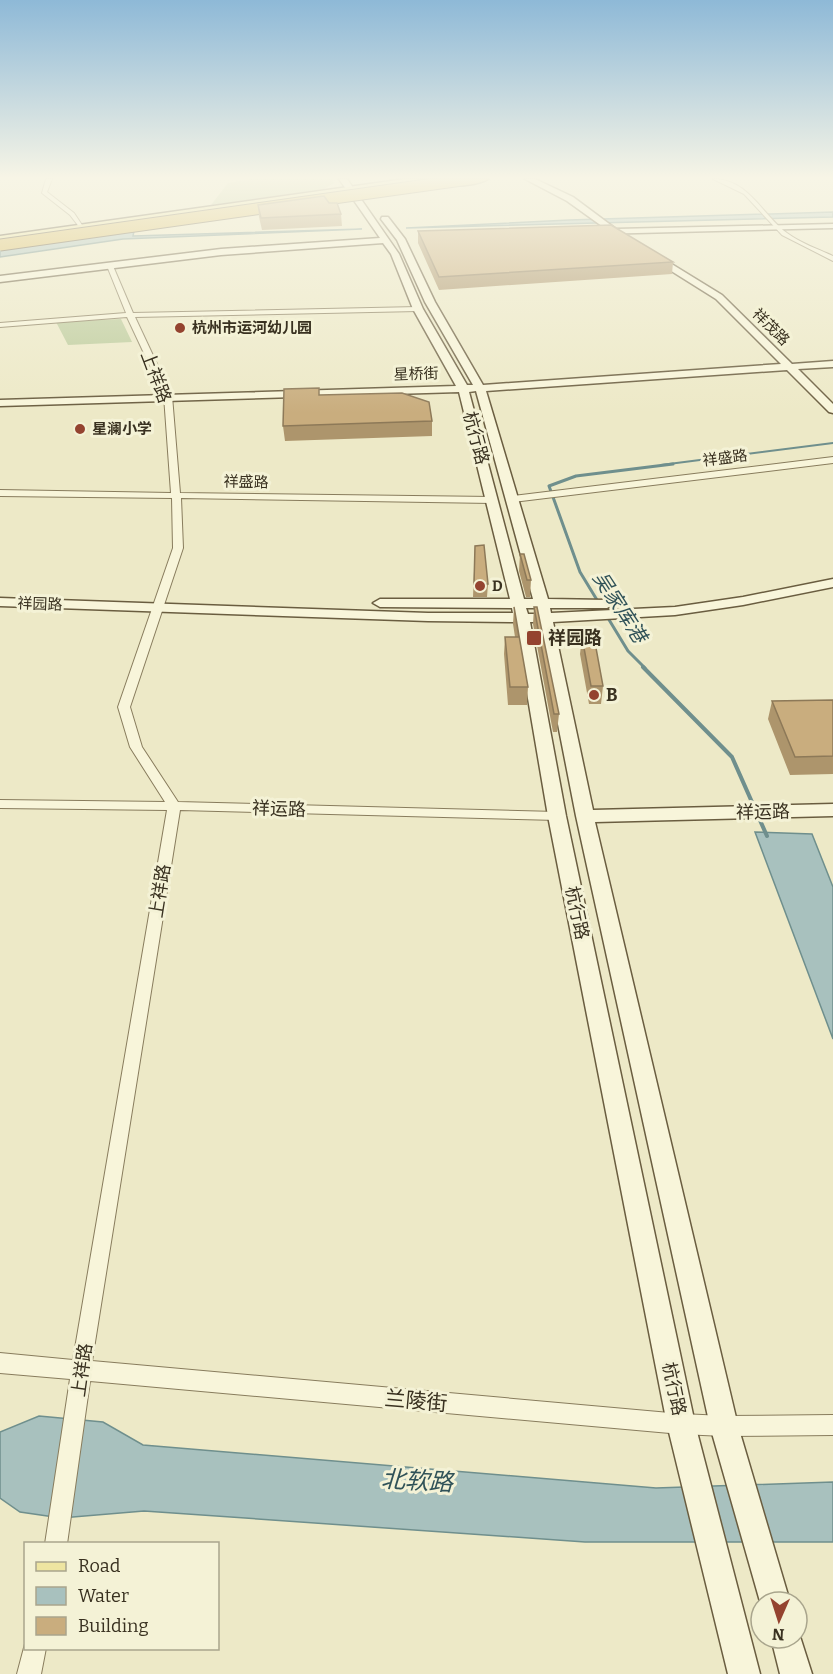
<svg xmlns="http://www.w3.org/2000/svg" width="833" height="1674" font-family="Bitter,'Noto Sans SC',serif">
  <rect width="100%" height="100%" fill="#ede9c7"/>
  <path fill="#bccb9b" d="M250,179H332L334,183L324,189L211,205L228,183Z
    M121,319L132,342L68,345L56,322Z"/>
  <path fill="#a8c1be" stroke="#6f8f8d" stroke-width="1.5" d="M833,212V217L406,228L569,220Z
    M362,229L123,239L0,257V250L134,231L133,236Z
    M755,832L812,834L833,887V1039Z
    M39,1416L103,1422L143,1445L656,1488L833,1482V1542H585L144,1511L61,1518L20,1512L0,1498V1432Z"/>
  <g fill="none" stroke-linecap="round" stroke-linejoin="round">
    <path stroke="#6f8f8d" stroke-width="2" d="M661,465L833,443"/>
    <path stroke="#6f8f8d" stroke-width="3" d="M645,668L628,651L580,572L549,486L576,476L673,464"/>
    <path stroke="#6f8f8d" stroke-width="4" d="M643,667L732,757L767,836"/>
    <defs>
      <path id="street" d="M46,179H52L47,192L74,213L84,228H80L70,215L42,193Z
        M713,179C749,179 762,215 787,233C800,243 818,249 833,256V261L782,235L744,194Z
        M110,264L113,266L133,313L418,307L422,309L418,311L135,317L172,396L180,493L492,497L497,500L492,503L181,498L183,548L130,707L142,747L178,802L557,812L564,816L557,820L180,810L92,1361L681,1414L724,1416L833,1415V1435L724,1436L681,1434L90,1381L67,1544H45L70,1379L0,1373V1353L73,1360L167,810L0,808V800L165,802L130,747L118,707L173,548L172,498L0,496V490L171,493L164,396L127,317L0,327V323L126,313L107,266Z
        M833,457V463L513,502L508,499L513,496Z
        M26,1640V1648H46L41,1674H17Z"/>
      <path id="secondary" d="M339,179H347L399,254L423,309L467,385H473L425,302L397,240L381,219L382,217H388L405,239L435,302L483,385L781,364L716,299L649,257V253L652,252L722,295L792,364L833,361V367L798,369L833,404V413L829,412L787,370L486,391L548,599L607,600L614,604L607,608H550L551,613L675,607L743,597L833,579V587L743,605L675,615L553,622L593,810L833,804V816L595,822L738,1426L790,1602H761V1605L710,1426L576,816L538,622H530L566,816L695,1424L760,1674H728L667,1424L548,816L515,622L428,621L0,606V598L428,613H513L512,608L380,607L373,603L380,599H510L459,392L0,406V400L456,386L413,309L391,254L383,243L221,255L0,282V276L221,249L380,238ZM476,391L533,599H524L469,392ZM526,608H535L537,614H528Z
        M525,179H535L573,197L616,229L833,224V228L598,234L594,232L595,230L606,229L567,201Z
        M797,1627L812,1674H780L771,1638H797Z"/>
      <path id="primary" d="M405,179H428L424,182L0,242V236Z"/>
      <path id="highway" d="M488,179C480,184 456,188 448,183L460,179Z"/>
    </defs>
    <use href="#street" stroke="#887c5d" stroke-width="2"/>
    <use href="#secondary" stroke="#6a5d40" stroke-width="3"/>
    <use href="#primary" stroke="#564a31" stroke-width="3"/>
    <use href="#highway" stroke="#564a31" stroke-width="3"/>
    <use href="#street" fill="#f8f5da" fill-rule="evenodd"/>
    <use href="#secondary" fill="#f8f5da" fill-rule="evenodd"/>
    <use href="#primary" fill="#eee5a1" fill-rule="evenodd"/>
    <use href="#highway" fill="#d8ba5c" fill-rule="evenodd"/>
    <defs>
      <path id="highway-bridge" d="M0,245L469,179"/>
    </defs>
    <use href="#highway-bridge" stroke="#564a31" stroke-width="13" stroke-linecap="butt"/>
    <use href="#highway-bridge" stroke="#d8ba5c" stroke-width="11"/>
  </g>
  <path fill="#ad956c" d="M329,203L341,214L342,226L262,230L259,217L258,205Z
    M418,231L673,262L672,274L439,290L418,243Z
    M319,395L432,421V436L285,441L283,426Z
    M475,546L488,584L487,597H473Z
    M520,554L531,580L530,597H526L519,571Z
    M514,607L528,687L527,705H508L504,654L505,637H515L513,624Z
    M534,607L559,714L557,732H553L533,624Z
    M582,637L603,686L601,704H589L580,654Z
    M833,700V774L790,775L768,719L772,701Z"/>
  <path fill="#c9ad7e" stroke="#8d7958" stroke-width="1.5" d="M324,196L329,203H337L341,214L261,218L258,205Z
    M611,225L673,262L439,277L418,231Z
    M319,388V395L402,393L429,402L432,421L283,426L284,389Z
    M484,545L488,584H474L475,546Z
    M520,554H524L531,580H527Z
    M514,607L528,687H510L505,637H519Z
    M534,607H537L559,714H554Z
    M582,637H594L603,686H591Z
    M833,700V756L795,757L772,701Z"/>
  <linearGradient id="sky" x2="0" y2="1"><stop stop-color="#8eb9d7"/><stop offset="0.43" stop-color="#f7f5e6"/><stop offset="1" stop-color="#f7f5e6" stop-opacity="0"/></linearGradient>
  <rect width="833" height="413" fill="url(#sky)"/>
  <g fill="#94432f" stroke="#f4f2d6" stroke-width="2">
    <circle cx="180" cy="328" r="6"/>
    <circle cx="80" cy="429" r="6"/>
    <circle cx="480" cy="586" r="6"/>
    <rect x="526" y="630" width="16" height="16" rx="3"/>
    <circle cx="594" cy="695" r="6"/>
  </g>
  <g text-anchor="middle" stroke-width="6" stroke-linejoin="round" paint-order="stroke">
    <g font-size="15" fill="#393120" stroke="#f4f2d6">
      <text transform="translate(771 327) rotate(45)" y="5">祥茂路</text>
      <text transform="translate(416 374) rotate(-2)" y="5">星桥街</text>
      <text transform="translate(725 458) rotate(-7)" y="5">祥盛路</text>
      <text transform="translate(246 482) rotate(1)" y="5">祥盛路</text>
      <text transform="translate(40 604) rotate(2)" y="5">祥园路</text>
    </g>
    <g font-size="15" font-weight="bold" fill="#393120" stroke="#f4f2d6" text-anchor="start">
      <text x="192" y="333">杭州市运河幼儿园</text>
      <text x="92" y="434">星澜小学</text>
      <text x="492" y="591">D</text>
    </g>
    <g font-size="18" fill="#393120" stroke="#f4f2d6">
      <text transform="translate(156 377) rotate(69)" y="6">上祥路</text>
      <text transform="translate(476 438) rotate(75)" y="6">杭行路</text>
      <text transform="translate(279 809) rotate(2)" y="6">祥运路</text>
      <text transform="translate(763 812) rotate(-1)" y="6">祥运路</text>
      <text transform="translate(160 891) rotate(-81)" y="6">上祥路</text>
      <text transform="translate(577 913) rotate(78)" y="6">杭行路</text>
      <text transform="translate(82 1370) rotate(-82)" y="6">上祥路</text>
      <text transform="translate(674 1389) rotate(78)" y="6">杭行路</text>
    </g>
    <g font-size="18" font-weight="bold" fill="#393120" stroke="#f4f2d6" text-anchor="start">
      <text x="548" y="644">祥园路</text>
      <text x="606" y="701">B</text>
    </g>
    <g font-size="20" font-style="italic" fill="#305258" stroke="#f4f2d6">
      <text transform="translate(620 607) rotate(57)" y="7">吴家库港</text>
    </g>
    <g font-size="21" fill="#393120" stroke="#f4f2d6">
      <text transform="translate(416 1401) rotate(5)" y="7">兰陵街</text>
    </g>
    <g font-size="24" font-style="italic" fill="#305258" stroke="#f4f2d6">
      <text transform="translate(417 1481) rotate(3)" y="8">北软路</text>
    </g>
  </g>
  <rect x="24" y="1542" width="195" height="108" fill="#f4f2d6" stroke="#a9a58d" stroke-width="1.5"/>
  <rect x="36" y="1562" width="30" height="9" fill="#eee5a1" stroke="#a9a58d" stroke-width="1.5"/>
  <text x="78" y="1572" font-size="18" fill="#393120">Road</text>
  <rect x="36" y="1587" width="30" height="18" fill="#a8c1be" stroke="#a9a58d" stroke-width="1.5"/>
  <text x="78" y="1602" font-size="18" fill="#393120">Water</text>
  <rect x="36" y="1617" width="30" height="18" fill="#c9ad7e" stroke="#a9a58d" stroke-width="1.5"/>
  <text x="78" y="1632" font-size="18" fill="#393120">Building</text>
  <g transform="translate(779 1620) rotate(183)"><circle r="28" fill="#f4f2d6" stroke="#a9a58d" stroke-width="1.5"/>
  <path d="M0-4.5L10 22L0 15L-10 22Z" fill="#94432f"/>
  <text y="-9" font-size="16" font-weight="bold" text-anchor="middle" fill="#393120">N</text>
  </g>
</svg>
